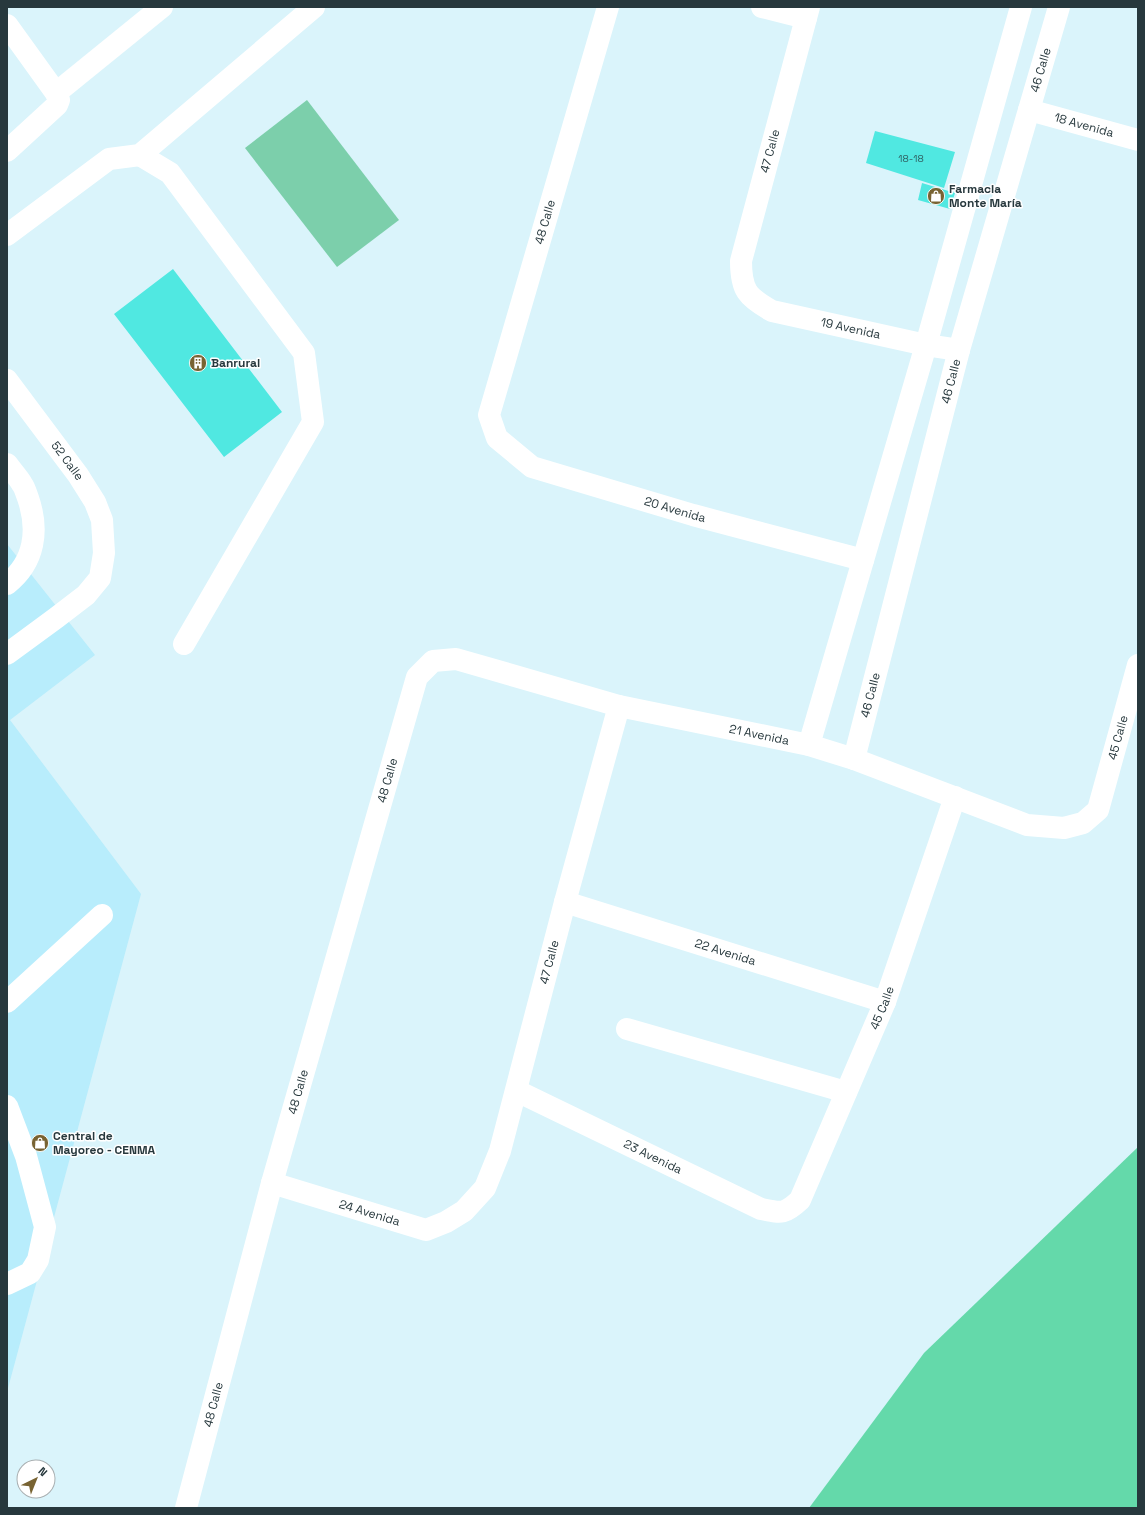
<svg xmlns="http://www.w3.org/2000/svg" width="1145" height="1515" font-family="'Space Grotesk',sans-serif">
  <rect width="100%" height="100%" fill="#daf4fb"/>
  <path fill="#b8edfc" d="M7,544L95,655L10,720L141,894L7,1392Z"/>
  <path fill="#7ccfab" d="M307,100L399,220L337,267L245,148Z"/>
  <path fill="#64d9aa" d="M1138,1147V1508H809L924,1353Z"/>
  <path fill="#50e8e1" d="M875,131L955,152L944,188L866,163Z
    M922,183L955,193L950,209L918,200Z
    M173,269L282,412L224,457L114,314Z"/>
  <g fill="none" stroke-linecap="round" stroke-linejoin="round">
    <g stroke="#fff" stroke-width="22">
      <path id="s1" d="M608,7L489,415L497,438L532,467L693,515L863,560"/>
      <path d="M762,7L806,18"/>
      <path id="s2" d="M809,7L741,261C741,290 747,297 772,311L926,345L959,350"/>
      <path d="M7,25L56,93L59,100L57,105L7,151"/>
      <path d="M56,93L162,7"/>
      <path id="s3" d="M1029,110L1138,140"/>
      <path d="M140,155L170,173L304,353L313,422L184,644"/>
      <path d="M7,235L109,159L140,155L314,7"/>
      <path id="s4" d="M7,380L78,475L95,502L102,520L104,553L100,578L86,595L56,618L7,654"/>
      <path d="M7,464C12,471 18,477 22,484C25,488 26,493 28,498C39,530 35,562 7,584"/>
      <path d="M809,745L926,345L1021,7"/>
      <path id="s5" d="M854,759L959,350L1059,7"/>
      <path id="s6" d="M565,902L885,1002"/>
      <path d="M7,1002L102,915"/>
      <path d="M627,1029L846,1092"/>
      <path id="s7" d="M517,1091L761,1209C781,1213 784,1215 800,1200L885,1002L955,797"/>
      <path d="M7,1106L26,1156L45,1227L38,1260L30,1273L7,1284"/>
      <path id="s8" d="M272,1183L426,1230L446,1222L464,1211L485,1188L500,1151L565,902L619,706"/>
      <path id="s9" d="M186,1508L272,1183L417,677L433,661L456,659L619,706L809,745L854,759L1027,825L1064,828L1083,823L1098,810L1138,665"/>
    </g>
  </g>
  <defs>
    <symbol id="shop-disc" viewBox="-11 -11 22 22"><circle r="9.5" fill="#786332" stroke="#fff"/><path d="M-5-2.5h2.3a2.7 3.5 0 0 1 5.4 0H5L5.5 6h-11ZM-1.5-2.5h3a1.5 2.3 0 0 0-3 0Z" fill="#fff"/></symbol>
    <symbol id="building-disc" viewBox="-11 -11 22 22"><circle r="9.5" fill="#786332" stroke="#fff"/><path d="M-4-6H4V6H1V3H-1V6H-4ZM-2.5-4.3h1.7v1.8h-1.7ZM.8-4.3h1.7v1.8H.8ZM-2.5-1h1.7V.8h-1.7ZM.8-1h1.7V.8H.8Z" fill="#fff"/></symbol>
  </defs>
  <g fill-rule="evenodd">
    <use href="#shop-disc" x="926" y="186" width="20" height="20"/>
    <use href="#building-disc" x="188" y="353" width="20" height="20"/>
    <use href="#shop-disc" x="30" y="1133" width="20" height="20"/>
  </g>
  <g text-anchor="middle" stroke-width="3" stroke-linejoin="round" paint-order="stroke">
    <g font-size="10" fill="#316466">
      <text x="911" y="162">18-18</text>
    </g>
    <g font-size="12" fill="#27383d" stroke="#fff">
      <text dy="4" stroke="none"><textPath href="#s5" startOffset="714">46 Calle</textPath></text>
      <text dy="4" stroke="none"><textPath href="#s3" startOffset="57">18 Avenida</textPath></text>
      <text transform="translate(770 151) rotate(-75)" y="4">47 Calle</text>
      <text transform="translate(545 222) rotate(-74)" y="4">48 Calle</text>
      <text dy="4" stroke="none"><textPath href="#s2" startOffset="407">19 Avenida</textPath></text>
      <text dy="4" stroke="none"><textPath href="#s5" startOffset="390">46 Calle</textPath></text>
      <text dy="4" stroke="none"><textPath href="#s4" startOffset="101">52 Calle</textPath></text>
      <text dy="4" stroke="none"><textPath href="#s1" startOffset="644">20 Avenida</textPath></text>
      <text dy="4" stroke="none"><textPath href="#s5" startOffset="66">46 Calle</textPath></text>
      <text dy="4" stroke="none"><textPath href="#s9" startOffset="1221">21 Avenida</textPath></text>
      <text dy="4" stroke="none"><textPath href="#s9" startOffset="1656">45 Calle</textPath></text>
      <text dy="4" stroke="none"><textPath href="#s9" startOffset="755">48 Calle</textPath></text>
      <text dy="4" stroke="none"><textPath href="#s6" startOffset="168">22 Avenida</textPath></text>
      <text dy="4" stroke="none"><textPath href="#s8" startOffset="470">47 Calle</textPath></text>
      <text dy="4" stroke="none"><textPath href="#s7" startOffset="523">45 Calle</textPath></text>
      <text dy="4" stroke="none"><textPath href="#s9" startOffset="431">48 Calle</textPath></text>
      <text dy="4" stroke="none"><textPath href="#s7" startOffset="151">23 Avenida</textPath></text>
      <text dy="4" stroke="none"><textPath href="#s8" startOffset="102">24 Avenida</textPath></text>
      <text dy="4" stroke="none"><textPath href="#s9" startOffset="107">48 Calle</textPath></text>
    </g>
    <g font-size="12" font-weight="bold" fill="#27383d" stroke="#fff" text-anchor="start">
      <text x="949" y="193">Farmacia<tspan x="949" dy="14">Monte María</tspan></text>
      <text x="211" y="367">Banrural</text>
      <text x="53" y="1140">Central de<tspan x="53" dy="14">Mayoreo - CENMA</tspan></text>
    </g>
  </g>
  <rect width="1145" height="1515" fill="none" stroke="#27383d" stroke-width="16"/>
  <g transform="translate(36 1479) rotate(43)"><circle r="19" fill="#ffffff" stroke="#a9afb1"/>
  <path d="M0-3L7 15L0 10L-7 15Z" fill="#786332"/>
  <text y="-6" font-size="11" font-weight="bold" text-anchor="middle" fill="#27383d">N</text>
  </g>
</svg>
